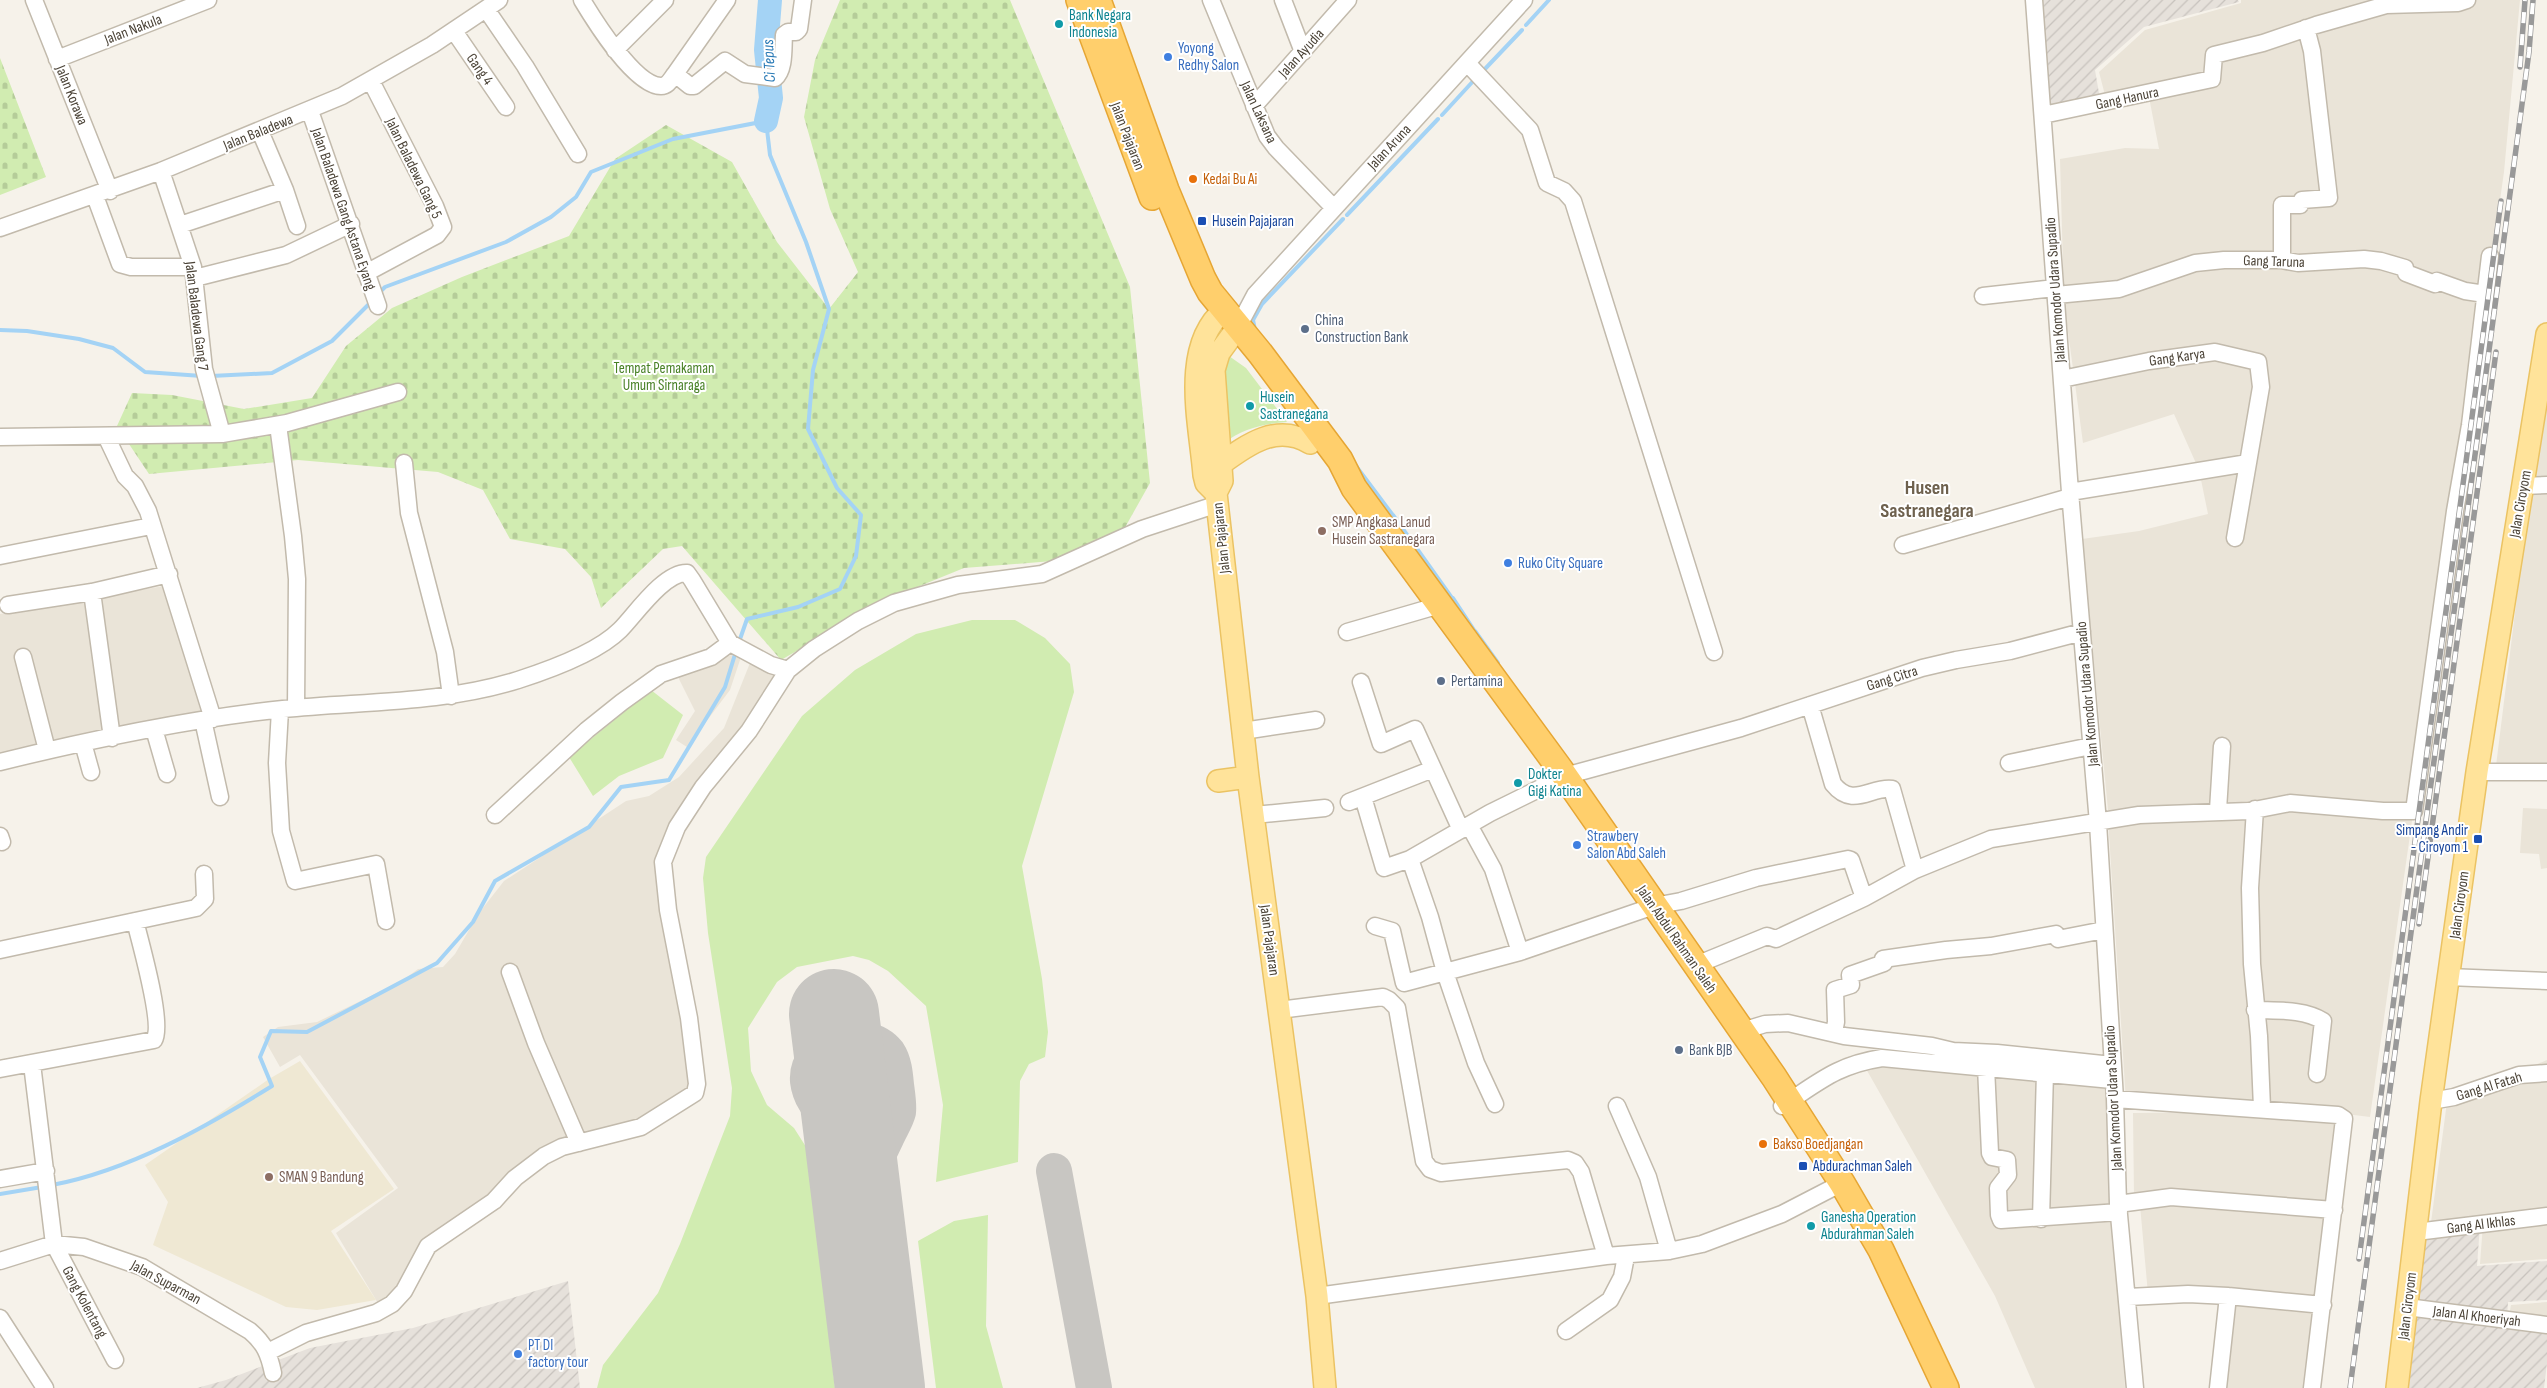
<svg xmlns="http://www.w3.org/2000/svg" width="2547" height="1388" font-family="'Sofia Sans Condensed',sans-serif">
  <defs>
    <pattern id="industrial-furrows" width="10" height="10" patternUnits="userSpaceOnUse" patternTransform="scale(1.25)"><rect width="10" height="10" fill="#e6e1db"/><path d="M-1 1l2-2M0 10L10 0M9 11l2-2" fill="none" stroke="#c7c2bd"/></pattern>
    <pattern id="cemetery-stones" width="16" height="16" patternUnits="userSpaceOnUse" patternTransform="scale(1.25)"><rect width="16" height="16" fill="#d1ecb1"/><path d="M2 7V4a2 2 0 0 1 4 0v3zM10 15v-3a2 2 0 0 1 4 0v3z" fill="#b5cc99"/></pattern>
  </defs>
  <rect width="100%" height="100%" fill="#f6f2ea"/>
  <path fill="#eae4d8" d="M2241,0H2520L2504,172L2370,1117L2259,1103L2126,1102L2108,818L2185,807L2108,810L2082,539L2139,531L2208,514L2199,470L2174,414L2083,443L2064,302L2060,159L2125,148L2159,149L2148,92L2106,99L2099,72L2145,30L2241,3Z
    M2547,398V767L2496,766L2531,484Z
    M170,585L212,714L0,761V614Z
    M742,654L730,690L687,747L676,740L695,711L677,675L724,656Z
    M750,663L788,674L728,753L663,865L693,1089L628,1129L560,1143L465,1224L424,1264L382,1310L336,1233L398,1188L300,1055L280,1067L263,1037L278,1027L317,1022L402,981L418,969L443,967L455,954L479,913L504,881L626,801L649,796L679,777L724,728Z
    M2523,808L2547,809V868L2541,869L2539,854L2520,853Z
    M1861,1060L2105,1084L2125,1388H2035L1995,1296Z
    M2547,1060V1211L2430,1230L2447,1102Z
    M2242,1112L2340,1123L2326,1209L2134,1196L2133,1113Z
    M2206,1202L2329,1214L2319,1304L2148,1294L2140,1205Z
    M2547,1214V1259L2480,1264L2483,1224Z
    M2230,1302L2320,1312L2309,1388H2222Z
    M2547,1302V1321L2509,1316L2511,1305Z"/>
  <path fill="url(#industrial-furrows)" d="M2042,0H2238L2239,2L2144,27L2095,70L2100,99L2047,109Z
    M2480,1225L2477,1266L2547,1261V1300L2508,1302L2507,1317L2547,1323V1363L2544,1388H2407L2427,1232Z
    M568,1281L580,1388H197L226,1380L310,1348L413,1328Z"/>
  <path fill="#efe8d3" d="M300,1061L394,1189L331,1231L376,1300L317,1310L286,1307L153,1245L168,1202L145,1165L269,1079Z"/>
  <path fill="#d1ecb1" d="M1229,356L1246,368L1287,422C1264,424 1243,428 1224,443L1221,362Z
    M972,620H1015L1045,638L1070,664L1074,692L1022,866L1042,979L1048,1032L1045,1057L1029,1064L1020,1081L1018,1162L936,1182L943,1105L926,1006L888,971L869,960L853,956L797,967L777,982L748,1028L751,1071L767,1105L794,1128L808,1150L835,1388H597L603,1365L658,1293L680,1244L730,1116L732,1088L708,933L703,878L706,857L802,716L855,670L916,634Z
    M651,690L683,715L663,758L619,776L593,796L569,757Z
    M988,1215L986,1326L1003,1388H936L918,1241L954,1221Z"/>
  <path fill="url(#cemetery-stones)" d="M840,0H1010L1130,287L1150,483L1123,531L1065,560L964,568L883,601L781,660L682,546L663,549L601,608L591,577L565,549L510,539L483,490L438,472L298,460L149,474L117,426L132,393L172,395L244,409L312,398L346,346L392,308L462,277L569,236L615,159L666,125L732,162L777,242L829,309L858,272L830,209L804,117L815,60Z
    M0,58L46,177L0,195Z"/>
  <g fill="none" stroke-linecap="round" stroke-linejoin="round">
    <path stroke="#a4d3f5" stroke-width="4" d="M1526,25L1549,0
      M1483,71L1522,30
      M1442,115L1476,78
      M1347,215L1438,119
      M378,294L385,287L506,242L551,217L576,197L591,172L673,139L766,121L770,155L806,242L829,309L813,370L808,429L837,488L861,515L856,556L840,589L798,607L747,619L739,642
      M0,330L27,331L79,339L113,348L145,372L202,376
      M1255,330L1253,320L1262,304L1343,219
      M211,376L272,373L332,341L372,301
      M1356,466L1392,514
      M1393,515L1452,598
      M1453,598L1474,630
      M1475,631L1498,663
      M52,1185C128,1171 206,1127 272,1086L260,1057L271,1031L307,1032L437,963L473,922L495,881L589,827L621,787L669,780L725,687L736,651
      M0,1194L42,1187"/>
    <path stroke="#a4d3f5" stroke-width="24" d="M766,121L771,98L766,50L770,0"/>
    <path stroke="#c8c6c2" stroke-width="36" d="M1054,1171L1094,1388
      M857,1198C867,1178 877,1157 887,1136C890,1129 896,1120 898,1112C899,1104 897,1093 896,1085C895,1074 894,1062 888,1053C865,1024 805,1044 808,1081C811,1106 831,1116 841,1136C853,1158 854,1186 858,1210"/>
    <path stroke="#c8c6c2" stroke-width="90" d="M834,1014L880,1388"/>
    <defs>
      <path id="minor" d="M34,0L110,191
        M582,0C594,20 635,86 661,86C668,86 671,79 675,74L727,0
        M1211,0L1267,136L1276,148L1333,207
        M1283,0L1303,52
        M2034,0L2070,492L2098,823L2115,1099L2118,1204L2135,1388
        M486,9L525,66L578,154
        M454,31L506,107
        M615,50L665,0
        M57,59L208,0
        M1467,63L1530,130L1547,183L1564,191L1573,201L1714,652
        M675,74L690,86H694L725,61L745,74L775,78C785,70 783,48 784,35L788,32H796L799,29L803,0
        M1254,106L1348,0
        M310,111L378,306
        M2043,115L2212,79L2214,55L2263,43L2316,25L2386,5L2458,3L2467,0
        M260,131L285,190L297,226
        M161,171L193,267L204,369L222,434
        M95,196L120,264L131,267H193
        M180,225L285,190
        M0,228L161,171L342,96L432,45L499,0
        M2282,260V205H2300L2302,200L2329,198L2312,51L2306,28
        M366,273L437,235L443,227L435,206L371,81
        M195,278L286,255L351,224
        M2056,295L2119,289L2195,263L2224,260H2281L2298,263L2364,259L2381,261L2405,268L2406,273L2435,284L2437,281L2465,291L2485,294
        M1983,296L2055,288
        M1238,327L1255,295L1524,0
        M2062,379L2149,361L2215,352L2258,362L2261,387L2248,463L2070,492
        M278,425L293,536L297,579L296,708
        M106,436L125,476L135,486L148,511L213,719
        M0,437L222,434L287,423L398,392
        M404,463L409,513L445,652L451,696
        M2523,486L2547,485
        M2235,538L2248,463
        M1903,545L2070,497
        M0,556L146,527
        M92,592L112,738
        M8,605L92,592L169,574
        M1347,632L1440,605
        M23,657L47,750
        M1361,682L1381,744L1415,729L1461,830
        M1810,705L1833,784C1853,809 1871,786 1892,789L1915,870
        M280,710L277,763L281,831L295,881L376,864L386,921
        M203,720L220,797
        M154,729L167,774
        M1243,731L1316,720
        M83,743L91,772
        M0,762C93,739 188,719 283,709C362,701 441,704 518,680C549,670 597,653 620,630C635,615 664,572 687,573L692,580L730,643L771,665L788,670
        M2009,763L2091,746
        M2477,772H2547
        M1363,797L1384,868L1410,859
        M1349,802L1433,769
        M2255,809L2250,888L2252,964L2259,1036L2262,1108
        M2218,810L2222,746
        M495,815L587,730L622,702L661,674L711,657L730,643
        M1254,815L1325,808
        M1469,825L1493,869L1520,952
        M0,836L2,842
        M1375,926L1392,931L1404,983L1520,952L1654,906L1681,901L1756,878L1848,859L1851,860L1864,898L1915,870L1991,839L2139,815L2249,811L2290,803L2383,811H2414L2455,511L2470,425L2490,256
        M0,950L196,908L205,899L204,874
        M1696,965L1767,936L1776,939L1864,898
        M510,972L536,1043L579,1143
        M2448,977L2547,981
        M1279,1010L1383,997L1389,1000L1397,1008L1424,1161L1430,1169L1441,1173L1568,1160L1575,1163L1581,1172L1606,1256
        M2255,1010C2277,1011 2304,1009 2323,1021L2317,1074
        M1742,1031L1765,1024L1788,1023L1844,1036L1932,1046L1953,1051L1997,1053L2112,1065
        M1834,1032L1836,1022L1835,990L1851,985L1850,975L1884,963L1883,959L1946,950L1991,946L2056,934L2058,939L2104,930
        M32,1064L54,1244L115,1360
        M1986,1067L1990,1153L1992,1157L2007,1160L2008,1175L1998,1188L1999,1215L2001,1220L2119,1212
        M0,1069L154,1040C164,1025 140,941 135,921
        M2115,1099L2338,1115L2344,1119L2312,1388
        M2431,1101L2454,1097L2519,1075L2547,1073
        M1495,1104L1476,1063L1445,972L1430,917L1410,859L1490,813L1565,776L1741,728L1922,668L1956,660L2010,651L2082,632
        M1617,1106L1648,1177L1669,1251
        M1782,1106C1819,1082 1837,1065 1882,1058L2112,1080
        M0,1179L46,1171
        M2118,1204L2171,1197L2334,1210
        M2041,1219L2045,1072
        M2416,1232L2547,1216
        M0,1261L54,1244L84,1247L142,1267L250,1331C265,1344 269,1354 273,1373
        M1317,1296L1606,1256L1669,1251L1702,1244L1782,1214L1842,1183
        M2128,1297L2188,1294L2228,1296L2323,1305
        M2407,1307L2547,1325
        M0,1318L45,1388
        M1566,1331L1610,1300L1622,1277L1626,1256
        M268,1352L306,1333L376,1313L392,1304L404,1291L428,1246L494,1201L515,1178L544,1156L562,1147L641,1127L695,1093L697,1084L689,1018L668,910L663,862L677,827L703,787L749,731L788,670L814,649L858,621L894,603L958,585L1042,574L1142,529L1218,504
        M2218,1388L2228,1296"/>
      <path id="major" d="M1238,327L1219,353L1214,370L1222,481L1216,493L1248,777L1317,1296L1325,1388
        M1221,464C1248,444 1277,423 1310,443
        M1216,493L1206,483L1204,475C1200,424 1180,347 1224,310
        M1218,781L1248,777
        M2397,1388L2431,1101L2477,772L2547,334"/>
      <path id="highway" d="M1079,0L1152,197
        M1098,0L1166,190L1203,279L1210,292L1260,353L1340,460L1354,488L1560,769L1774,1077L1842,1183L1881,1250L1946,1388"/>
    </defs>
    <use href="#minor" stroke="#c2baac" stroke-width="19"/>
    <use href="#major" stroke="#ebc363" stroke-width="24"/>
    <use href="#highway" stroke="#e6a634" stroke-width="28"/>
    <use href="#minor" stroke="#fff" stroke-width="16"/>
    <use href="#major" stroke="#ffe39a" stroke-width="21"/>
    <use href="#highway" stroke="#ffcf6c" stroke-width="25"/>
    <defs>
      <path id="rail" d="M2520,67L2525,0
        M2419,924L2496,352
        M2359,1259L2501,201
        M2350,1388L2529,52L2533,0"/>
    </defs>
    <use href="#rail" stroke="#999" stroke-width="5.5"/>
    <use href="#rail" stroke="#fff" stroke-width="4" stroke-dasharray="11" stroke-linecap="butt"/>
  </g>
  <g fill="#0f9aa8" stroke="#fff" stroke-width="2">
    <circle cx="1059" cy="24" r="5"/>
    <circle cx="1250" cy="406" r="5"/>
    <circle cx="1518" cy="783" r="5"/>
    <circle cx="1811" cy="1226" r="5"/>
  </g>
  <g fill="#3f7fe0" stroke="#fff" stroke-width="2">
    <circle cx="1168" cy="57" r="5"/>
    <circle cx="1508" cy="563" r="5"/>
    <circle cx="1577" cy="845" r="5"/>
    <circle cx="518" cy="1354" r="5"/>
  </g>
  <g fill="#e8710a" stroke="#fff" stroke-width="2">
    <circle cx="1193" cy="179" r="5"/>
    <circle cx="1763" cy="1144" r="5"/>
  </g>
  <g fill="#1a4fb4" stroke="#fff" stroke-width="2">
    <rect x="1197" y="216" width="10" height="10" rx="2.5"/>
    <rect x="2473" y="834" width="10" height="10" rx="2.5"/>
    <rect x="1798" y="1161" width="10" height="10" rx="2.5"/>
  </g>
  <g fill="#5c6f8a" stroke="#fff" stroke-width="2">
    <circle cx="1305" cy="329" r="5"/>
    <circle cx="1441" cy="681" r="5"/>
    <circle cx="1679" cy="1050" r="5"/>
  </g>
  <g fill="#8d6e63" stroke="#fff" stroke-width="2">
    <circle cx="1322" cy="531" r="5"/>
    <circle cx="269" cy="1177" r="5"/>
  </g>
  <g text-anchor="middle" stroke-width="4" stroke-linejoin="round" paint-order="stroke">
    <g font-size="15" fill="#0d838f" stroke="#fff" text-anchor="start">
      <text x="1069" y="20">Bank Negara<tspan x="1069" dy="17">Indonesia</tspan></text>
      <text x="1260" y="402">Husein<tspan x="1260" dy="17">Sastranegana</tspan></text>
      <text x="1528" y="779">Dokter<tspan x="1528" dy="17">Gigi Katina</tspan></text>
      <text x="1821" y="1222">Ganesha Operation<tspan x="1821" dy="17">Abdurahman Saleh</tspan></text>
    </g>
    <g font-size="15" fill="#4b4337" stroke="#fff">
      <text transform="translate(133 29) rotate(-21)" y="5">Jalan Nakula</text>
      <text transform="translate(1301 53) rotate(-48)" y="5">Jalan Ayudia</text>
      <text transform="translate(480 69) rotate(55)" y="5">Gang 4</text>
      <text transform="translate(72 95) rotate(68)" y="5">Jalan Korawa</text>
      <text transform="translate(2127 98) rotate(-12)" y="5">Gang Hanura</text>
      <text transform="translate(1259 112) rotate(65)" y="5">Jalan Laksana</text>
      <text transform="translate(258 132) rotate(-22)" y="5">Jalan Baladewa</text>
      <text transform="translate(1128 136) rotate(69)" y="5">Jalan Pajajaran</text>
      <text transform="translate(1389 147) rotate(-47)" y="5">Jalan Aruna</text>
      <text transform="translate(414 168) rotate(64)" y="5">Jalan Baladewa Gang 5</text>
      <text transform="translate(344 209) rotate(71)" y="5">Jalan Baladewa Gang Astana Eyang</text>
      <text transform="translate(2274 261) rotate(2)" y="5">Gang Taruna</text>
      <text transform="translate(2055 290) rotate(-94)" y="5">Jalan Komodor Udara Supadio</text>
      <text transform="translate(197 316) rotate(83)" y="5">Jalan Baladewa Gang 7</text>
      <text transform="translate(2177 357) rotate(-8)" y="5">Gang Karya</text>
      <text transform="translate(2520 504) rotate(-80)" y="5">Jalan Ciroyom</text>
      <text transform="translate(1221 538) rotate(-96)" y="5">Jalan Pajajaran</text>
      <text transform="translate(1892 678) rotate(-18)" y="5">Gang Citra</text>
      <text transform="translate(2087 694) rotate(-95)" y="5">Jalan Komodor Udara Supadio</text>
      <text transform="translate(2459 905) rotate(-82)" y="5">Jalan Ciroyom</text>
      <text transform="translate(1677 939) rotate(55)" y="5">Jalan Abdul Rahman Saleh</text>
      <text transform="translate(1270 940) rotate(82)" y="5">Jalan Pajajaran</text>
      <text transform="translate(2489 1086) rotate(-17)" y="5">Gang Al Fatah</text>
      <text transform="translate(2113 1098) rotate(-93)" y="5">Jalan Komodor Udara Supadio</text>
      <text transform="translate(2481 1224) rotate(-7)" y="5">Gang Al Ikhlas</text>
      <text transform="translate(166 1282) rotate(28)" y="5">Jalan Suparman</text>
      <text transform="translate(85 1302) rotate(62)" y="5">Gang Kolentang</text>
      <text transform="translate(2407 1306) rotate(-83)" y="5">Jalan Ciroyom</text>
      <text transform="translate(2477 1316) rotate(7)" y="5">Jalan Al Khoeriyah</text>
    </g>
    <g font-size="15" fill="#366cbe" stroke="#fff" text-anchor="start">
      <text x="1178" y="53">Yoyong<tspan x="1178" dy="17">Redhy Salon</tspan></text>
      <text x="1518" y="568">Ruko City Square</text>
      <text x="1587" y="841">Strawbery<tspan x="1587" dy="17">Salon Abd Saleh</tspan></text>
      <text x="528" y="1350">PT DI<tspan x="528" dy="17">factory tour</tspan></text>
    </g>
    <g font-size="15" fill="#c56008" stroke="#fff" text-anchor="start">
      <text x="1203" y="184">Kedai Bu Ai</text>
      <text x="1773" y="1149">Bakso Boedjangan</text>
    </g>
    <g font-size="15" fill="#164399" stroke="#fff" text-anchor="start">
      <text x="1212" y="226">Husein Pajajaran</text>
      <text x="2468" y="835" text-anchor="end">Simpang Andir<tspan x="2468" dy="17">- Ciroyom 1</tspan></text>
      <text x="1813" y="1171">Abdurachman Saleh</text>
    </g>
    <g font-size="15" fill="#4e5e75" stroke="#fff" text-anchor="start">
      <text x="1315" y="325">China<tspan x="1315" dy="17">Construction Bank</tspan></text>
      <text x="1451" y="686">Pertamina</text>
      <text x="1689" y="1055">Bank BJB</text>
    </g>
    <g font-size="15" fill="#488126" stroke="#fff">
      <text x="664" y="373">Tempat Pemakaman<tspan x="664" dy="17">Umum Sirnaraga</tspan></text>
    </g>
    <g font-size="15" fill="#785e54" stroke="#fff" text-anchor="start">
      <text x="1332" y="527">SMP Angkasa Lanud<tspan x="1332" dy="17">Husein Sastranegara</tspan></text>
      <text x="279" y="1182">SMAN 9 Bandung</text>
    </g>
    <g font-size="16" font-style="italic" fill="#2879b5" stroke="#fff">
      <text transform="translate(768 61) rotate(-93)" y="6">Ci Tepus</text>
    </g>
    <g font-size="20" font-weight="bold" fill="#6e614e" stroke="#fff">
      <text x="1927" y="494">Husen<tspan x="1927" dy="23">Sastranegara</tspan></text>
    </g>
  </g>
</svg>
